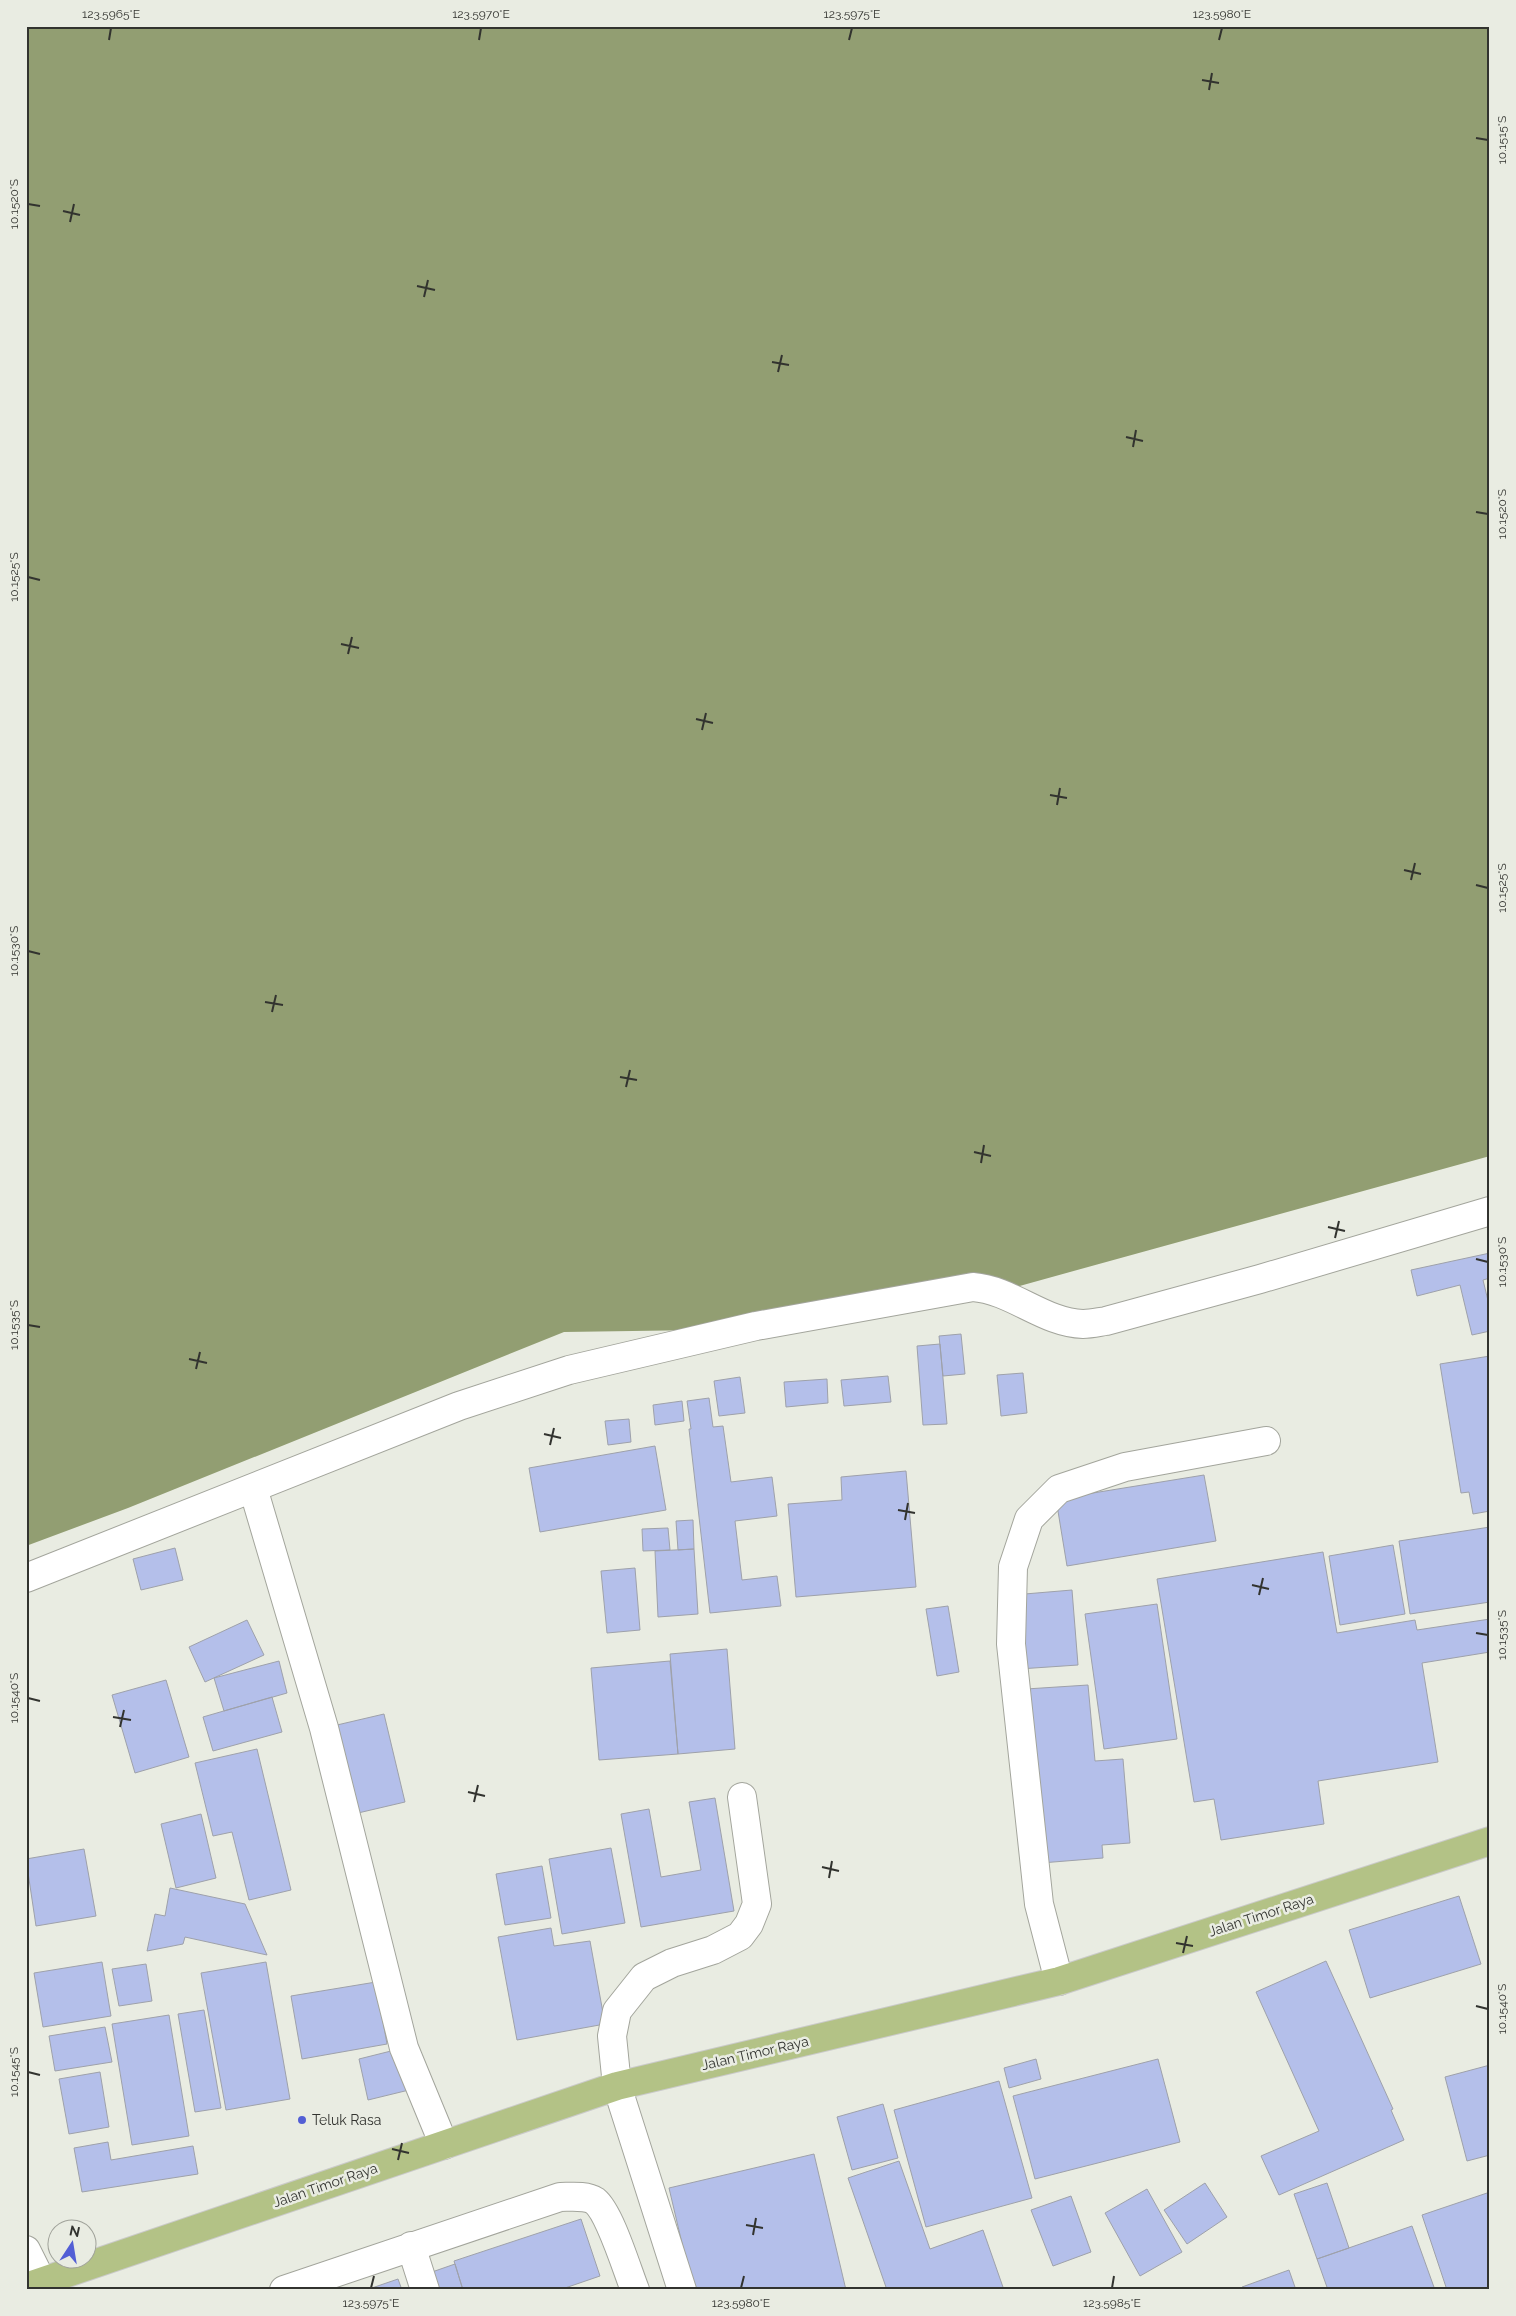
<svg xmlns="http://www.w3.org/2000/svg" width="1516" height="2316" font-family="Raleway,sans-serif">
  <rect width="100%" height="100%" fill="#e9ece2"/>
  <path fill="#929e72" d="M26,26H1490V1156L1012,1288L701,1330L564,1332L128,1508L26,1546Z"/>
  <path fill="#b4bfea" stroke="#9ea1aa" d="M1490,1253V1278L1483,1280L1490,1309V1331L1472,1335L1460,1285L1417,1296L1411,1270Z
    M961,1334L965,1374L943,1376L939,1336Z
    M940,1344L947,1424L923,1425L917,1346Z
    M1490,1356V1511L1473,1514L1469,1492L1461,1493L1440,1364Z
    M1023,1373L1027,1413L1001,1416L997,1375Z
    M888,1376L891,1402L844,1406L841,1380Z
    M740,1377L745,1413L719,1416L714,1381Z
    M827,1379L828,1403L786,1407L784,1382Z
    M709,1398L713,1427L723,1426L731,1482L772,1477L777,1516L735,1521L742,1580L777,1576L781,1606L710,1613L689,1429H691L687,1401Z
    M682,1401L684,1421L655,1425L653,1405Z
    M629,1419L631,1442L608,1445L605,1421Z
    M655,1446L666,1510L540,1532L529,1468Z
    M906,1471L916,1587L796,1597L788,1504L842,1500L841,1477Z
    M1204,1475L1216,1541L1067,1566L1056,1499Z
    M693,1520L694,1549L678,1550L676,1521Z
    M1490,1527V1602L1410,1614L1399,1541Z
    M668,1528L670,1550L643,1551L642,1529Z
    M1393,1545L1405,1614L1340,1625L1329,1556Z
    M175,1548L183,1580L141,1590L133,1559Z
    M694,1549L698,1614L658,1617L655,1551Z
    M1323,1552L1337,1633L1415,1620L1417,1630L1490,1619V1652L1422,1663L1438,1762L1318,1781L1324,1824L1221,1840L1214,1799L1194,1802L1157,1579Z
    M635,1568L640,1630L607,1633L601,1571Z
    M1072,1590L1078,1665L1019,1669L1013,1595Z
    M1157,1604L1177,1739L1104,1749L1085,1614Z
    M948,1606L959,1672L937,1676L926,1609Z
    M247,1620L264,1655L205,1682L189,1647Z
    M727,1649L735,1749L678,1754L670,1654Z
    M279,1661L287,1693L224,1711L214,1678Z
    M670,1661L678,1754L599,1760L591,1668Z
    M166,1680L189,1757L135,1773L112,1695Z
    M1088,1685L1095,1761L1123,1759L1130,1843L1102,1845L1103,1858L1041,1863L1026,1689Z
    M272,1697L282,1732L213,1751L203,1717Z
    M384,1714L405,1802L358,1813L337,1725Z
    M257,1749L291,1890L249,1900L232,1832L213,1836L195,1763Z
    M715,1798L734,1911L641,1927L621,1814L649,1809L661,1877L701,1870L689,1802Z
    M201,1814L216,1878L176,1888L161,1824Z
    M611,1848L625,1923L562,1934L549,1859Z
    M84,1849L96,1916L36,1926L26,1859Z
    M542,1866L551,1918L505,1925L496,1874Z
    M170,1888L245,1904L267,1955L185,1937L183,1944L147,1951L155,1914L165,1916Z
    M1459,1896L1481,1964L1370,1998L1349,1930Z
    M551,1928L554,1946L590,1941L605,2024L517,2040L498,1937Z
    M1326,1961L1393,2109L1391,2110L1404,2140L1279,2195L1261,2156L1319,2131L1256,1992Z
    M102,1962L111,2016L43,2027L34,1973Z
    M266,1962L290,2099L226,2110L201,1973Z
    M146,1964L152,2001L119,2006L112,1969Z
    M376,1982L387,2044L302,2059L291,1996Z
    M204,2010L221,2108L195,2112L178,2014Z
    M169,2015L189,2136L132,2145L112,2024Z
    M105,2027L112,2062L55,2071L49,2036Z
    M399,2049L409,2090L368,2100L359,2059Z
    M1036,2059L1041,2079L1009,2088L1004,2068Z
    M1158,2059L1180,2142L1035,2179L1013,2096Z
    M1490,2065V2155L1467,2161L1445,2077Z
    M100,2072L109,2127L69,2134L59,2079Z
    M999,2081L1032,2198L926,2227L894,2110Z
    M883,2104L898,2158L852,2170L837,2117Z
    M108,2142L111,2160L193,2146L198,2174L82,2192L74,2148Z
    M814,2154L846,2290H693L669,2188Z
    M899,2161L930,2249L983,2230L1004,2290H887L848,2178Z
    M1205,2183L1227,2217L1187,2244L1164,2210Z
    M1327,2183L1349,2248L1317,2259L1294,2194Z
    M1147,2189L1182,2252L1140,2276L1105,2213Z
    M1490,2192V2290H1447L1422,2215Z
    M1071,2196L1091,2252L1053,2266L1031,2210Z
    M581,2219L600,2276L565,2288V2290H463L454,2261Z
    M1412,2226L1435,2290H1328L1317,2259Z
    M455,2264L463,2290H438L432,2272Z
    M1289,2270L1296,2290H1243L1242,2287Z
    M398,2279L402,2290H366Z"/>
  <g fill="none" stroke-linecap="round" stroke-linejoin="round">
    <defs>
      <path id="minor" d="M253,1488L324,1728L404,2048L444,2145
        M26,1578L459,1406L569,1370L756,1326L973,1287C1012,1290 1044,1323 1083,1324C1091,1324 1099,1322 1106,1321L1260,1279L1490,1211
        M1059,1981L1039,1904L1011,1644L1013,1567L1029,1519L1059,1489L1125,1467L1266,1441
        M411,2246L425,2290
        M26,2250L42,2282
        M284,2290L560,2197C570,2197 586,2195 595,2201C610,2213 627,2270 635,2290
        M682,2290L617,2086L612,2036L617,2011L644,1977L672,1963L713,1950L740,1936L749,1924L757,1904L742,1797"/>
      <path id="trunk" d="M26,2287L617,2086L1059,1981L1490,1841"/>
    </defs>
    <use href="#minor" stroke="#a3a59c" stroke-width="30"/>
    <use href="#trunk" stroke="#cacac9" stroke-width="30"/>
    <use href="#minor" stroke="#fff" stroke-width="28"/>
    <use href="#trunk" stroke="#b3c286" stroke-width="28"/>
  </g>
  <path fill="none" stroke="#32332f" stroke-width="2" d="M109,40L111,28M479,40L481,28M849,40L852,28M1219,40L1222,28M1202,80L1219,83M1209,90L1212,73M1476,138L1488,140M28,204L40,206M63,211L80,215M70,222L74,204M417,286L435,290M424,297L428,280M772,362L789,365M778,372L782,355M1126,437L1143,441M1133,447L1136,430M1476,512L1488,514M28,577L40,580M341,644L359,648M348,654L352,637M696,719L713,723M702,730L706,713M1050,795L1067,798M1057,805L1060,788M1404,870L1421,874M1411,880L1415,863M1476,885L1488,888M28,951L40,954M265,1002L283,1005M272,1012L276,995M620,1077L637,1080M626,1087L630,1070M974,1152L991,1156M981,1163L984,1145M1328,1227L1345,1231M1335,1238L1339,1221M1476,1259L1488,1262M28,1325L40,1327M189,1359L207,1363M196,1369L200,1352M544,1434L561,1438M550,1445L554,1428M898,1510L915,1513M905,1520L908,1503M1252,1585L1269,1589M1259,1595L1263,1578M1476,1633L1488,1635M28,1698L40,1701M113,1717L131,1720M120,1727L124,1710M468,1792L485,1796M474,1802L478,1785M822,1867L839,1871M829,1878L832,1861M1176,1943L1193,1946M1183,1953L1187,1936M1476,2006L1488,2009M28,2072L40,2075M392,2149L409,2153M398,2160L402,2143M746,2225L763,2228M753,2235L756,2218M371,2288L374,2276M741,2288L744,2276M1112,2288L1114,2276"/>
  <circle fill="#535fd5" stroke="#e9ece2" stroke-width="2" cx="302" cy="2120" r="5"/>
  <g text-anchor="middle" stroke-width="5" stroke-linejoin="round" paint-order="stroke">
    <g font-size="14" fill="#32332f" stroke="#e9ece2">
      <text transform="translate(1261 1915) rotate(-18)" y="5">Jalan Timor Raya</text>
      <text transform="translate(755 2053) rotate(-13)" y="5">Jalan Timor Raya</text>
      <text transform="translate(325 2185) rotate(-19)" y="5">Jalan Timor Raya</text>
    </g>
    <g font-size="14" fill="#32332f" stroke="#e9ece2" text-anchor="start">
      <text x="312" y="2125">Teluk Rasa</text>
    </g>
  </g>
  <rect width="1516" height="2316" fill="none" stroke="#e9ece2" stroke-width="55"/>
  <g transform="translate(72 2244) rotate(12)"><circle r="24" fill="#e9ece2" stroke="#a0a29a"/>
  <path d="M0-4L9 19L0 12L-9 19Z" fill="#535fd5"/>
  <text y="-8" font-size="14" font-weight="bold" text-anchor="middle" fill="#32332f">N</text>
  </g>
  <rect x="28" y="28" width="1460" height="2260" fill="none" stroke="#32332f" stroke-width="2"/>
  <g font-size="12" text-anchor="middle" fill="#32332f">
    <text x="111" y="18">123.5965°E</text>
    <text x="481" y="18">123.5970°E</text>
    <text x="852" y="18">123.5975°E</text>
    <text x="1222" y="18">123.5980°E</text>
    <text transform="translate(1502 140) rotate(-90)" y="4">10.1515°S</text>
    <text transform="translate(14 204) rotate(-90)" y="4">10.1520°S</text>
    <text transform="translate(1502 514) rotate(-90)" y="4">10.1520°S</text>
    <text transform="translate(14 577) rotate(-90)" y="4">10.1525°S</text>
    <text transform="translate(1502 888) rotate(-90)" y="4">10.1525°S</text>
    <text transform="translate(14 951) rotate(-90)" y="4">10.1530°S</text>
    <text transform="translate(1502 1262) rotate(-90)" y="4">10.1530°S</text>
    <text transform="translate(14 1325) rotate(-90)" y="4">10.1535°S</text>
    <text transform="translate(1502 1635) rotate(-90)" y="4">10.1535°S</text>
    <text transform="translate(14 1698) rotate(-90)" y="4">10.1540°S</text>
    <text transform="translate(1502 2009) rotate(-90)" y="4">10.1540°S</text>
    <text transform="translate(14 2072) rotate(-90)" y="4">10.1545°S</text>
    <text x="371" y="2307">123.5975°E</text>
    <text x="741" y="2307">123.5980°E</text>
    <text x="1112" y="2307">123.5985°E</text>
  </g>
</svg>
